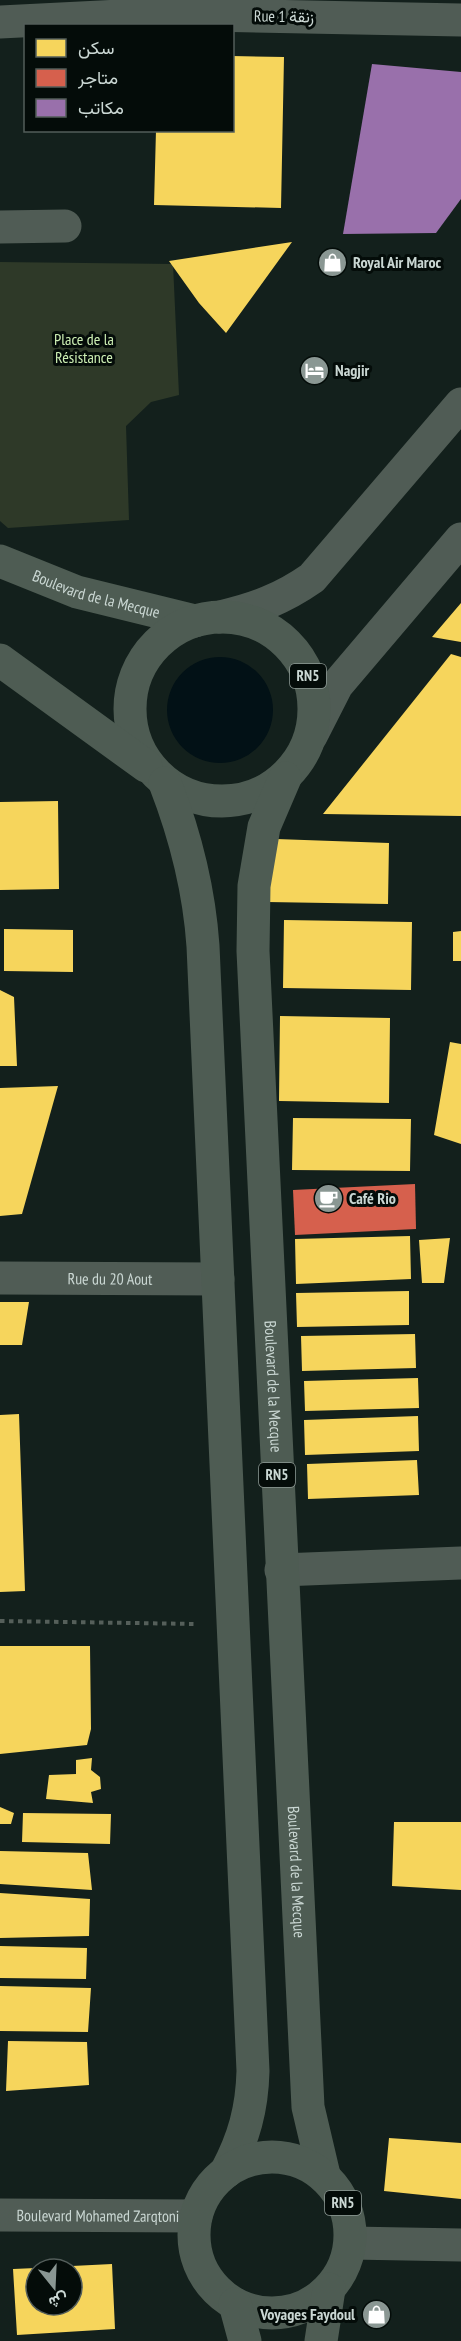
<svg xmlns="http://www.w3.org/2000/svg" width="461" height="2341" font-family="'PT Sans Narrow',Vazirmatn,sans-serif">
  <rect width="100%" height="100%" fill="#13201c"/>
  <path fill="#2e3928" d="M0,262L173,264L179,395L151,402L126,426L129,520L8,528L0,521Z"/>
  <path fill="#021116" d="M167 710a53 53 0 1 1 106 0a53 53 0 1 1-106 0Z"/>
  <path fill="#f6d55c" d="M232,56L284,57L281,208L154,205L156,130H232Z
    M292,242L226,333L199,303L169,261Z
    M461,603V642L432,637Z
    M451,654L461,657V816L323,814Z
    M58,801L59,889L0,890V802Z
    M276,839L389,843L388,904L267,902Z
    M284,920L412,922L411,990L283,988Z
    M4,929L73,930V972L4,971Z
    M461,931V961H453V932Z
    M0,990L14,997L17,1066H0Z
    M280,1016L390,1018L389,1103L279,1101Z
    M450,1042L461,1044V1144L434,1135Z
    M58,1086L22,1214L0,1216V1088Z
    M293,1118L411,1119L410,1171L292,1170Z
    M410,1236L411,1279L296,1284L295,1239Z
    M450,1238L444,1283H422L419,1240Z
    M409,1291V1325L297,1327L296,1293Z
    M0,1302H29L22,1345H0Z
    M415,1334L416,1368L302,1371L301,1336Z
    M418,1378L419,1408L305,1411L304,1381Z
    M19,1414L25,1591L0,1592V1415Z
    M418,1416L419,1451L305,1455L304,1420Z
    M417,1460L419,1495L308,1499L307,1464Z
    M0,1646H90L91,1729L87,1745L0,1754Z
    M92,1758L91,1770L100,1777L101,1789L91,1792L93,1803L46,1799L49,1775L76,1774V1760Z
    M0,1807L14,1813L11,1824H0Z
    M23,1813L111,1814L110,1844L22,1842Z
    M394,1822H461V1890L392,1886Z
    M0,1851L88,1853L92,1890L0,1884Z
    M0,1893L90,1899L89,1936L0,1938Z
    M0,1946L87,1948L86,1979L0,1978Z
    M0,1986L91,1988L88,2032L0,2031Z
    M8,2041L87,2042L89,2085L6,2091Z
    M389,2138L461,2143V2199L384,2191Z
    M112,2264L115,2329L17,2335L13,2269L36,2268V2305H72V2269L52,2267Z"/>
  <path fill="#d6604d" d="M415,1184L416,1229L295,1235L293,1190Z"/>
  <path fill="#9970ab" d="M372,64L461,72V199L436,233L343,234Z"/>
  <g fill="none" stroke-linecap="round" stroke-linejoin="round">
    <path stroke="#555f5a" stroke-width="4" stroke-dasharray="4.5 4.5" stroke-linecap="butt" d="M0,1621L197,1624"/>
    <g stroke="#505c55" stroke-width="33">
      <path d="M0,22L160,14L461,20"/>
      <path d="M0,227L65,226"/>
      <path id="s1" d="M0,1278L218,1279"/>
      <path d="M281,1570L461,1563"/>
      <path d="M351,2243L461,2245"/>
    </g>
    <g stroke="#505c55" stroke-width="33">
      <path d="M220,617C255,609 282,599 312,578L461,404"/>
      <path d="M311,736L337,685L461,539"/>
      <path id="s2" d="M0,2215L196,2216"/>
    </g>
    <g stroke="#4e5c53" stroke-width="33">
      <path id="s3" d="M0,561L77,592L195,621"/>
      <circle cx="222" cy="709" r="92"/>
      <path d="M0,660L146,766"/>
      <path id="s4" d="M285,778L264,827L254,886L253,951L308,2107L324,2175"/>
      <path d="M165,783C186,837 199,888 203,946L253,2071C252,2109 244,2138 226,2172"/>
      <circle cx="272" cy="2235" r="78"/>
      <path d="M235,2304L245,2341"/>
      <path d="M321,2341L329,2289"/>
    </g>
  </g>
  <defs>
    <symbol id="shop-disc" viewBox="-11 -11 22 22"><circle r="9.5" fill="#8a9793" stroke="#040c09"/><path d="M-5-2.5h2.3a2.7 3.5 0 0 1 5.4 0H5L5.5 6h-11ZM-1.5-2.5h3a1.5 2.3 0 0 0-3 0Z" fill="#fff"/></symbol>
    <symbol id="hotel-disc" viewBox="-11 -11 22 22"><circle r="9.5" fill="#8a9793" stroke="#040c09"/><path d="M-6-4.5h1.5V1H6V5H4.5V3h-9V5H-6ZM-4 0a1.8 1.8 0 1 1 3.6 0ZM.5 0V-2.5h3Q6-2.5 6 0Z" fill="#fff"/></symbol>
    <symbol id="cafe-disc" viewBox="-11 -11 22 22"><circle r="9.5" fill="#8a9793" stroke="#040c09"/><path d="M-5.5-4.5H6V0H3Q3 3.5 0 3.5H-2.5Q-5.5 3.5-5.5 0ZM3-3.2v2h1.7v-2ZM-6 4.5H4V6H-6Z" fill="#fff"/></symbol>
  </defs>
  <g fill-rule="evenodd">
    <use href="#shop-disc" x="316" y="246" width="33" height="33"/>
    <use href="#hotel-disc" x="298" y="354" width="33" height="33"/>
    <use href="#cafe-disc" x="312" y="1182" width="33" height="33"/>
    <use href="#shop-disc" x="360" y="2298" width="33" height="33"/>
  </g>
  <g text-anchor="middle" stroke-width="6" stroke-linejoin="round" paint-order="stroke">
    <g fill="#040c09" stroke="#8f9a96" stroke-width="1.5">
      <rect x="290" y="664" width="36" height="24" rx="4.5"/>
      <rect x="259" y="1463" width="36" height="24" rx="4.5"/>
      <rect x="325" y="2191" width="36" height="24" rx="4.5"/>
    </g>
    <g font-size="15" font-weight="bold" fill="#cad7d3">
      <text x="308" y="681">RN5</text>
      <text x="277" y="1480">RN5</text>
      <text x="343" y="2208">RN5</text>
    </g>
    <g font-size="16" fill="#cad7d3" stroke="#040c09">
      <text transform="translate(284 16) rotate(1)" y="6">Rue 1 زنقة</text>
      <text dy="6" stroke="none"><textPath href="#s3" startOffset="102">Boulevard de la Mecque</textPath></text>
      <text dy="6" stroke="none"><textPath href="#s1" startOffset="110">Rue du 20 Aout</textPath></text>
      <text dy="6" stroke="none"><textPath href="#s4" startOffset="614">Boulevard de la Mecque</textPath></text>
      <text dy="6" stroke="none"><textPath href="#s4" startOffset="1100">Boulevard de la Mecque</textPath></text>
      <text dy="6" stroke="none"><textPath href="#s2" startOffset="98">Boulevard Mohamed Zarqtoni</textPath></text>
    </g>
    <g font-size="16" font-weight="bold" fill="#cad7d3" stroke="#040c09" text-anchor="start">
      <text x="353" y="268">Royal Air Maroc</text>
      <text x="335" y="376">Nagjir</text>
      <text x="349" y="1204">Café Rio</text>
      <text x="355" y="2320" text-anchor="end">Voyages Faydoul</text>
    </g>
    <g font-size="16" fill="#cceeb3" stroke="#040c09">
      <text x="84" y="345">Place de la<tspan x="84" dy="18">Résistance</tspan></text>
    </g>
  </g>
  <rect x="24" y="24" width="210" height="108" fill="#040c09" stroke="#535d5a" stroke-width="1.5"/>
  <rect x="36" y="39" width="30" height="18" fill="#f6d55c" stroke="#535d5a" stroke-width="1.5"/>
  <text x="78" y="54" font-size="18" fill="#cad7d3">سكن</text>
  <rect x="36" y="69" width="30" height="18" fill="#d6604d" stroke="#535d5a" stroke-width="1.5"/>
  <text x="78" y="84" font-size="18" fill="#cad7d3">متاجر</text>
  <rect x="36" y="99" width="30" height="18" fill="#9970ab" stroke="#535d5a" stroke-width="1.5"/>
  <text x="78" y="114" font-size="18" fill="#cad7d3">مكاتب</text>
  <g transform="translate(54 2287) rotate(162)"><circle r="28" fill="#040c09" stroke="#535d5a" stroke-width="1.5"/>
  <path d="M0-4.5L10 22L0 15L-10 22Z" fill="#8a9793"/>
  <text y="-9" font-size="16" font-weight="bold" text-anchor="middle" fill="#cad7d3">ش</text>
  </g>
</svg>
